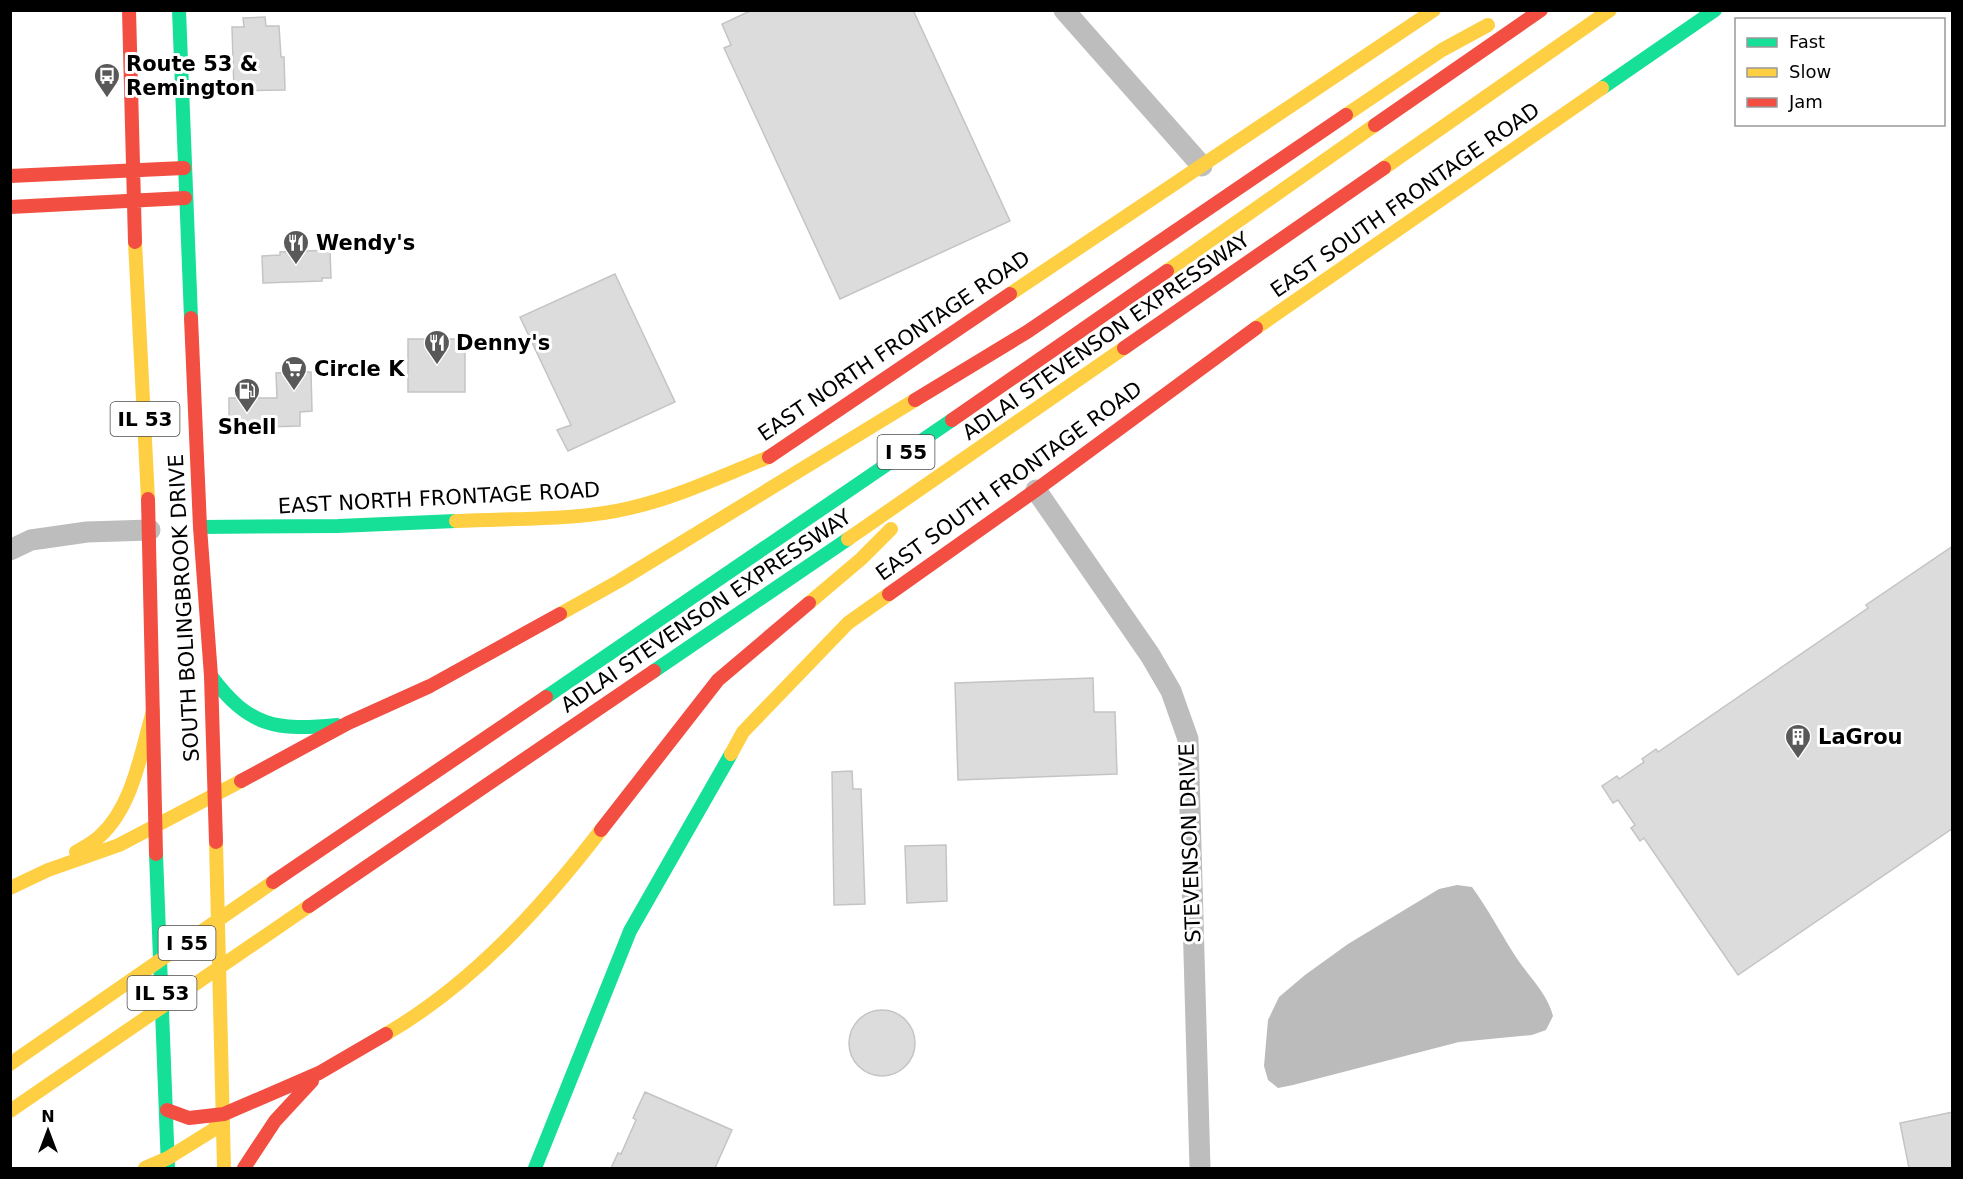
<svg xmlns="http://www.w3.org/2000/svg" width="1963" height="1179" font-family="'DejaVu Sans',sans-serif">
  <rect width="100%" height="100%" fill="#fff"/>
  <path fill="#bbb" d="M1457,885L1472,887C1488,909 1500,932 1514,954C1527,975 1547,992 1553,1016L1546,1030L1532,1035L1459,1042L1293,1085L1278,1088L1268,1080L1264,1066L1268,1020L1279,997L1305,975L1348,944L1439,889Z"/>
  <path fill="#dcdcdc" stroke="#c4c4c4" stroke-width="1.5" d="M752,10H913L1010,221L840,299L724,48L731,45L722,24Z
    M265,17L266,26H279L281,57H284L285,90L234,91L232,27H244L243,18Z
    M330,250L331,278H322V281L263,283L262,256L280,255V252Z
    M615,274L675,402L568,451L557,430L571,425L520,317Z
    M408,339H465V392H408Z
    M311,372L312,411L300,412V426L266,427V429H229V398H277L276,373Z
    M1953,546V828L1738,975L1644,838L1640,841L1631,828L1635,825L1618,800L1613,803L1602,786L1617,776L1619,779L1644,762L1642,759L1656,749L1658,752L1868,608L1866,605Z
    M1093,678L1094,712H1115L1117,774L958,780L955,683Z
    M852,771L853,789H861L865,904L834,905L832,772Z
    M946,845L947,901L907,903L905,846Z
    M849 1043a33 33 0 1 1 66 0a33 33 0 1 1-66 0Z
    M645,1092L732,1130L715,1168H611L618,1153L621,1154L636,1120L633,1118Z
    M1953,1112V1168H1909L1900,1123Z"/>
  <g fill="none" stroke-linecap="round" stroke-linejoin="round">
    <path stroke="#bdbdbd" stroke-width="21" d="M1064,10L1202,166
      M1036,490L1150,655L1171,691L1188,739L1200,1168
      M10,550L31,540L87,532L150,530"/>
    <path stroke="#16e098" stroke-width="14" d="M179,10L191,318
      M1602,88L1715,10
      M200,527L338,526L456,521
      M654,671L848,539
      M211,676C249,727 276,731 337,725
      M546,697L952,420
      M156,854L168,1168
      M535,1168L630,931L731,754"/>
    <path stroke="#ffcf43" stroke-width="14" d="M1346,115L1442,50L1488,25
      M1384,168L1610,10
      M135,242L148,499
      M1167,271L1375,125
      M1010,294L1434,10
      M1256,328L1602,88
      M456,521C511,518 577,521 630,508C678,497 724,475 769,457
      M848,539L1124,348
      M809,603L861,559L891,529
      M560,614L619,581L915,400
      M731,754L743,732L848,623L889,594
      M216,842L224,1168
      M76,852C84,847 93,843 100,836C133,806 141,752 153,711
      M10,888L48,870L119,845L241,781
      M386,1034C472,984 541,908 601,830
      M10,1064L273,882
      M10,1111L309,906
      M145,1168L168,1158L213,1130L224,1114"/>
    <path stroke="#f24e42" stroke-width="14" d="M129,10L135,242
      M1375,125L1541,10
      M10,176L184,168
      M10,207L185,198
      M191,318L200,527L211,676L216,842
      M1124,348L1384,168
      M915,400L1027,332L1346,115
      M952,420L1167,271
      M769,457L1010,294
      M148,499L156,854
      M889,594L1036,490L1256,328
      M241,781L348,723L430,686L560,614
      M601,830L718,680L809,603
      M273,882L546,697
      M309,906L654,671
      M167,1110L189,1118L224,1114L319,1073L386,1034
      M244,1168L275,1121L312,1081"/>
  </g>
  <defs>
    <symbol id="bus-pin" viewBox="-11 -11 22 30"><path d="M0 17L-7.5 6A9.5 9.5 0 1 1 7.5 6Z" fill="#595959" stroke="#fff"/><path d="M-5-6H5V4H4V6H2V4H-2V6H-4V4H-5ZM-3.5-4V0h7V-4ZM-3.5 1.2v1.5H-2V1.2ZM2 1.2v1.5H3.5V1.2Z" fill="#fff"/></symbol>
    <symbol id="restaurant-pin" viewBox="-11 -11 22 30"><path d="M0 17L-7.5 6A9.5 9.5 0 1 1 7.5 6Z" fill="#595959" stroke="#fff"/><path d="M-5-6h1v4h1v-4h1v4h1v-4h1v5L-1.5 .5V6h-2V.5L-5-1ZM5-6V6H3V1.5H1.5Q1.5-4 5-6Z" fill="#fff"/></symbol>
    <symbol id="supermarket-pin" viewBox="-11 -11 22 30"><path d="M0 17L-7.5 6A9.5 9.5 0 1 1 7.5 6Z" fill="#595959" stroke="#fff"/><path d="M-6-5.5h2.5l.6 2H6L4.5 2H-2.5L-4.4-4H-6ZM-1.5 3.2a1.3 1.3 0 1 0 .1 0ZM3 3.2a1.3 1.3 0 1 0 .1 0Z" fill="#fff"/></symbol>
    <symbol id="fuel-pin" viewBox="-11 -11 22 30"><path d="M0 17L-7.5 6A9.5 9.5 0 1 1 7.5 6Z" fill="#595959" stroke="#fff"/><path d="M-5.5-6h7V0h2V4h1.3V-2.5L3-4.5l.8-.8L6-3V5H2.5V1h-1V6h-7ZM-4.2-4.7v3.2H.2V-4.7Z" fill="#fff"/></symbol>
    <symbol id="building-pin" viewBox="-11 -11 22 30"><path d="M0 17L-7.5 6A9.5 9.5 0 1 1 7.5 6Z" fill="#595959" stroke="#fff"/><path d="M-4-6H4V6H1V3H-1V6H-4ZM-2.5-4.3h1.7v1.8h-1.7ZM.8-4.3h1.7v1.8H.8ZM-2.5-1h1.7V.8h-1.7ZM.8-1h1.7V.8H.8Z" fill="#fff"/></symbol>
  </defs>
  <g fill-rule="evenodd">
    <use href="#bus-pin" x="92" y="61" width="30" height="40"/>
    <use href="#restaurant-pin" x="281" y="228" width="30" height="40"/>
    <use href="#restaurant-pin" x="422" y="328" width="30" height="40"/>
    <use href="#supermarket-pin" x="279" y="354" width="30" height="40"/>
    <use href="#fuel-pin" x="232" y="376" width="30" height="40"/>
    <use href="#building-pin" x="1783" y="722" width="30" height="40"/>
  </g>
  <g text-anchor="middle" stroke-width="6" stroke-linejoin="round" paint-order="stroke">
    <g fill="#fff" stroke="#4c4c4c" stroke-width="1.5">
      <rect x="110.5" y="402" width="69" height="34" rx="4.5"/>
      <rect x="877.5" y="435" width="57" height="34" rx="4.5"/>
      <rect x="158.5" y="926" width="57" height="34" rx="4.5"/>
      <rect x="127.5" y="976" width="69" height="34" rx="4.5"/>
    </g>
    <g font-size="20" font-weight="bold" fill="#000">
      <text x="145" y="426">IL 53</text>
      <text x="906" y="459">I 55</text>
      <text x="187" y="950">I 55</text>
      <text x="162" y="1000">IL 53</text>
    </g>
    <g font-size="21" font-weight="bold" fill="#000" stroke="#fff" text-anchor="start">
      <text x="126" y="71">Route 53 &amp;<tspan x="126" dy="24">Remington</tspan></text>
      <text x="316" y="250">Wendy's</text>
      <text x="456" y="350">Denny's</text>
      <text x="314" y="376">Circle K</text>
      <text x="247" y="434" text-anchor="middle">Shell</text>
      <text x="1818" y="744">LaGrou</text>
    </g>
    <g font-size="21" fill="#000" stroke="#fff">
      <text transform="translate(1405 200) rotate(-35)" y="7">EAST SOUTH FRONTAGE ROAD</text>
      <text transform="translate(1106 336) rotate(-35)" y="7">ADLAI STEVENSON EXPRESSWAY</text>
      <text transform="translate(894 346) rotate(-34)" y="7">EAST NORTH FRONTAGE ROAD</text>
      <text transform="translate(1009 481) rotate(-36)" y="7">EAST SOUTH FRONTAGE ROAD</text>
      <text transform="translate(439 498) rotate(-3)" y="7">EAST NORTH FRONTAGE ROAD</text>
      <text transform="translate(184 608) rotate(-93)" y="7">SOUTH BOLINGBROOK DRIVE</text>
      <text transform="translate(706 611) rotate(-34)" y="7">ADLAI STEVENSON EXPRESSWAY</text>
      <text transform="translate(1190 843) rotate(-92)" y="7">STEVENSON DRIVE</text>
    </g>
  </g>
  <rect width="1963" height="1179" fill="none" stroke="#000000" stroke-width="24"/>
  <rect x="1735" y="18" width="210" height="108" fill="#ffffff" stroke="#999999" stroke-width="1.5"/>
  <rect x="1747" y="38" width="30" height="9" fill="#16e098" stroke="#999999" stroke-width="1.5"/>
  <text x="1789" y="48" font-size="18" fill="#000000">Fast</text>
  <rect x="1747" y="68" width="30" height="9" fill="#ffcf43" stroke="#999999" stroke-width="1.5"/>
  <text x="1789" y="78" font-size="18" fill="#000000">Slow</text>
  <rect x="1747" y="98" width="30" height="9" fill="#f24e42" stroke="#999999" stroke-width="1.5"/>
  <text x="1789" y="108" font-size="18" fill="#000000">Jam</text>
  <g transform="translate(48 1131)" stroke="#ffffff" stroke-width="4.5" paint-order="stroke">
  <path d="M0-4.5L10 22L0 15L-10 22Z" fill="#000000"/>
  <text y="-9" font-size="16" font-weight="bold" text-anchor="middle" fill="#000000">N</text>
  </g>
</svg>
